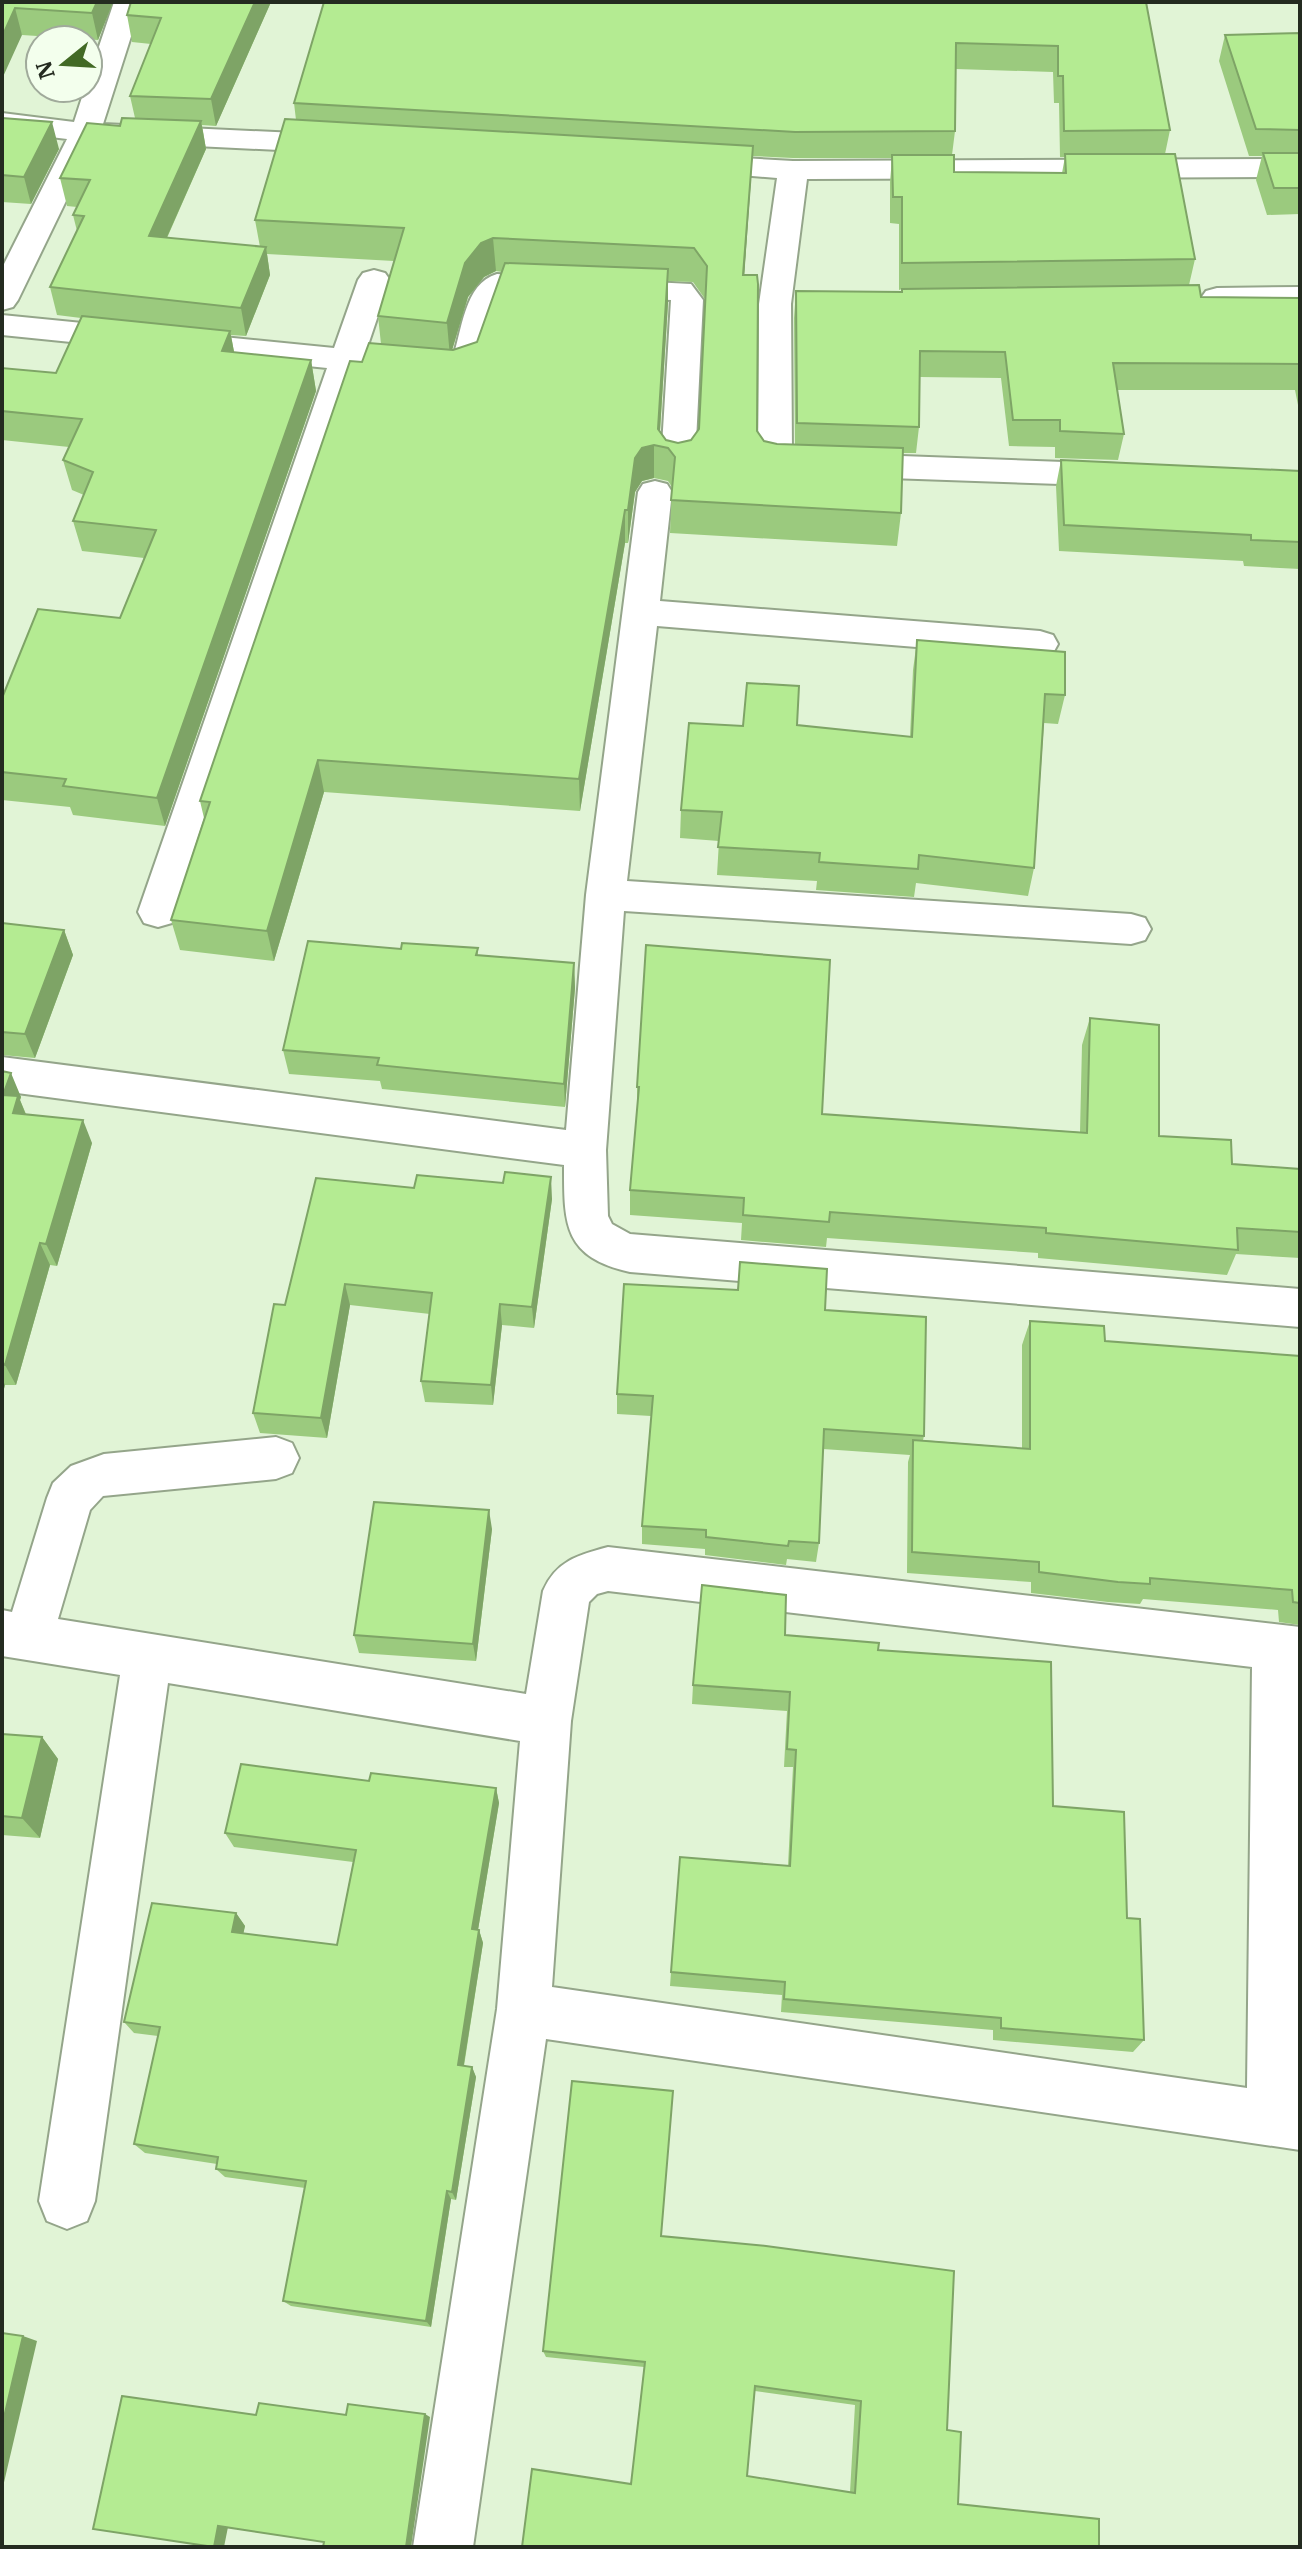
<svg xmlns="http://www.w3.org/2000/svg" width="1302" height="2549" font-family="'IBM Plex Serif',serif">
  <rect width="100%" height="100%" fill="#e1f4d6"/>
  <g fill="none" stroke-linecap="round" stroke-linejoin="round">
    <defs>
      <path id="minor" d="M114,2H142L103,124L339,135L350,138L354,144L350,150L339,153L95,141L18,300L13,307L2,310V268L67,139L2,131V113L74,122L85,88H88V79Z
        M691,155L793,161L1300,159V177L807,179L791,304L792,452L1118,464L1130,467L1135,475L1130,483L1118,486L775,474L763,471L758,463L759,304L777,178L680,170L676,164L680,158Z
        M374,270L385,273L390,280L366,351L452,360C462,332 464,283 497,274L691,284L703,300L695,462L690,470L678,473L666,470L661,462L671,300L505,294L479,373L456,381L359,372L178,912L172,923L158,927L144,923L138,912L327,368L2,335V315L334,348L358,280L363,273Z
        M1300,287V307L1217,308L1206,305L1201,298L1206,291L1217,288Z
        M655,481L667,484L672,492L660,601L1040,631L1053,635L1058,644L1053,653L1040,657L657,626L627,881L1131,914L1145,918L1151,929L1145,940L1131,944L624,911L606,1150L608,1216L612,1224L630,1234L1300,1289V1327L630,1272C563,1257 564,1224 564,1165L2,1091V1057L566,1130L586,895L638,492L643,484Z
        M276,1437L292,1443L299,1458L292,1473L276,1479L103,1496L90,1510L58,1619L526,1694L543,1591C556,1561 578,1555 608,1547L1300,1627V2150L546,2039L473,2547H413L497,2009L520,1741L168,1683L95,2201L87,2221L67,2229L47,2221L39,2201L120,1675L2,1656V1610L12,1612L47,1498L53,1483L71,1466L104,1454ZM608,1591L1252,1667L1247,2088L552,1987L571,1721L589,1602L597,1594Z"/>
    </defs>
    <use href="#minor" stroke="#94a58a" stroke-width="4"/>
    <use href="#minor" fill="#fff" fill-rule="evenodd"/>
  </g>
  <path fill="#9bca7e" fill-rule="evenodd" d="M2,2H113L98,40L22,35Z
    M131,2H271L216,126L202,125L206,149L167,238L260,247L255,220L296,120L294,103L1146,2L1170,130L1165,154L1195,259L1189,285L1201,297L1300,298V405H1298L1295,390H1117L1124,434L1118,460L1055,458V447L1009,446L1001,378L920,377L919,427L916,453H903L901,513L897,546L670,533L672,487L668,481L654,478L642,481L635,492L628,543H625L580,811L324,792L274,961L180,950L171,920L204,818L200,801L362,362L381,344L378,316L394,261L267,254L270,275L246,336L231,335L234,352L311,360L316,391L165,826L73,815L70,807L2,800V698L120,618L144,558L82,551L73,521L84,495L72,490L63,460L69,447L2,440V368L56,373L81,318L57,315L50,287L77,231L73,215L77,207L67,206L60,178L120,126L135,118L130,96L151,44L132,42L127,15ZM956,69L1053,72L1054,103H1059L1060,157H1065L1062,173L954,172L952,155L955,131ZM752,156L793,158H892L890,182V223L899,224V290L902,289V292L796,291L794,318L795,444H777L764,441L757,431L744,275ZM496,271L502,272L477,342L452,350L468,297L484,277ZM668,281L693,282L705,299L699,429L691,440L678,443L666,440L660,431L668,303Z
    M1300,33V214L1267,215L1256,180L1262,156H1249L1219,61L1225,35Z
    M2,118L59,149L31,204L2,202Z
    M1061,460L1300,471V569L1244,566L1243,561L1059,551L1056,486Z
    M917,640L1065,695L1058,724L1044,723L1034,868L1028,896L916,883L914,897L816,890L817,881L717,875L719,841L680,838L681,810L743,726L797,725L910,737L913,670Z
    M2,923L64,930L73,955L35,1058L2,1055Z
    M478,948V955L574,963L575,988L565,1107L382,1089L380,1081L289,1074L283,1050L401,949Z
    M1090,1018L1159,1136L1232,1164L1300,1169V1258L1236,1254L1227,1275L1038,1258V1253L827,1238L826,1247L741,1240L742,1223L630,1215V1190L637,1112V1087L822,1114L1080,1132L1082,1045Z
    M2,1071L21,1097L20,1100L26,1114L92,1143L57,1266L50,1265L16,1385H5L2,1396Z
    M414,1188L552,1199L534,1328L502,1325L493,1405L425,1402L421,1381L430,1314L350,1305L327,1438L260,1433L253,1413L285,1305Z
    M825,1310L924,1436L923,1440L1022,1448V1345L1030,1321L1105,1341L1300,1356V1625L1279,1622L1278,1610L1143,1599L1140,1604L1108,1602L1031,1593V1582L907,1573L908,1462L910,1455L823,1449L819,1543L816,1562L787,1559L786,1565L705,1555V1549L642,1544V1526L651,1416L617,1414V1394Z
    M492,1529L476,1661L359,1653L354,1635Z
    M785,1635L878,1650L1053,1806L1127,1918L1144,2040L1133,2052L993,2040V2030L781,2012L782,1995L670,1986L671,1972L788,1866L793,1767H784L787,1711L692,1704L693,1685Z
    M2,1734L42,1737L58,1759L40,1838L2,1835Z
    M369,1781L496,1788L499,1803L478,1930H479L483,1943L464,2066L472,2067L476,2077L456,2200L451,2199L431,2327L291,2306L283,2301L305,2188L225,2177L216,2169L217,2164L145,2153L134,2144L158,2036L134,2033L124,2022L236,1913L245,1926L243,1933L337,1945L353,1862L234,1847L225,1833Z
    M662,2236L947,2430L958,2504L631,2484L644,2367L546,2357L543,2351ZM755,2391L855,2405L850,2492L747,2476Z"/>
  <path fill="#7ea466" d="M97,2H113L98,40L92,13Z
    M255,2H271L216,126L211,99Z
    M15,8L22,35L2,79V37Z
    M201,121L206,149L155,264L149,236Z
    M52,122L59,149L31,204L24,177Z
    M753,146L751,179L742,308L743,275Z
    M493,238L496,271L484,277L468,297L450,357L447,323L465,263L481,243Z
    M266,247L270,275L246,336L241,308Z
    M668,269V303L659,446L658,429Z
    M230,331L236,362L222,351Z
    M311,360L316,391L165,826L157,798Z
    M654,445V478L642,481L635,492L628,543V510L635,458L642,448Z
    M625,510V543L580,811L579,779Z
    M318,760L324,792L274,961L267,931Z
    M64,930L73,955L35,1058L25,1034Z
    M574,963L575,988L565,1107L564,1084Z
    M11,1073L21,1097L20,1100L28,1120L23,1136L3,1095Z
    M83,1120L92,1143L57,1266L46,1244Z
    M551,1177L552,1199L534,1328L532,1307Z
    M40,1243L50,1265L16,1385L5,1365Z
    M345,1284L350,1305L327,1438L321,1418Z
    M500,1304L502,1325L493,1405L491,1385Z
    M2,1378L5,1385L2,1396Z
    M489,1510L492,1529L476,1661L473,1644Z
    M42,1737L58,1759L40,1838L22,1818Z
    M496,1788L499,1803L476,1942L472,1929Z
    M236,1913L245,1926L241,1945L232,1932Z
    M479,1930L483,1943L462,2076L458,2065Z
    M472,2067L476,2077L456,2200L452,2192Z
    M447,2191L451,2199L431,2327L426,2321Z
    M23,2336L37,2341L2,2491V2426Z
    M425,2414L430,2417L411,2547H406Z
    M218,2526L228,2527L224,2547H214Z"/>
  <path fill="#b4eb92" stroke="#7ea466" stroke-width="2" fill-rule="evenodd" d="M2,2H97L92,13L15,8L2,37Z
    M131,2H255L211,99L130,96L161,18L127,15Z
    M324,2H1146L1170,130L1064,131L1063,76H1058V46L956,43L955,131L795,132L294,103Z
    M1300,33V130L1256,129L1225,35Z
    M2,118L52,122L24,177L2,175Z
    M122,118L201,121L149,236L266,247L241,308L50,287L84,216L73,215L90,180L60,178L87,123L120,126Z
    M285,119L753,146L743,275H757L758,284L757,431L764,441L777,444L903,448L901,513L671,500L675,457L668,448L654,445L642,448L635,458L628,510H625L579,779L318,760L267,931L171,920L210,802L200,801L350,361L362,362L369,343L453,350L477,342L505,263L668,269L658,429L666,440L678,443L691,440L699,429L707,266L694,248L493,238L481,243L465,263L447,323L378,316L404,228L255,220Z
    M1263,153H1300V188H1274Z
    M1065,154H1175L1195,259L902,263V197H893L892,155H954V172L1066,173Z
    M1199,285L1201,297L1300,298V364L1113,363L1124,434L1060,431V420H1013L1005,352L920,351L919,427L797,423L796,291L902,292V289Z
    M82,316L230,331L222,351L311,360L157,798L63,786L66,779L2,772V698L38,609L120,618L156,530L73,521L93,472L63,460L82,419L2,411V368L56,373Z
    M1061,460L1300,471V542L1251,540V535L1064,525Z
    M917,640L1065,652V695L1045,694L1034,868L919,855L918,869L819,862L820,853L718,847L722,812L681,810L689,723L743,726L747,683L799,686L797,725L912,737Z
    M2,923L64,930L25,1034L2,1032Z
    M308,941L401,949L402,943L478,948L476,955L574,963L564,1084L377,1065L379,1058L283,1050Z
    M646,945L830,960L822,1114L1087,1133L1090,1018L1159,1025V1136L1231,1140L1232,1164L1300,1169V1232L1237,1228L1238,1250L1046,1233V1228L830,1212L829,1222L743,1215L744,1198L630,1190L639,1087H637Z
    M2,1071L11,1073L3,1095L18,1096L13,1113L83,1120L46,1244L40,1243L5,1365L2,1364Z
    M505,1172L551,1177L532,1307L500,1304L491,1385L421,1381L432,1293L345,1284L321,1418L253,1413L274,1304L285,1305L316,1178L414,1188L417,1175L503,1183Z
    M740,1262L827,1269L825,1310L926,1317L924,1436L824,1429L819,1543L789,1541L788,1546L706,1537V1530L642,1526L653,1396L617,1394L624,1284L738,1290Z
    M1030,1321L1104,1326L1105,1341L1300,1356V1603L1293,1602L1292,1590L1150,1578V1584L1118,1582L1039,1572V1562L912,1552L913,1440L1030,1449Z
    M374,1502L489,1510L473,1644L354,1635Z
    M702,1585L786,1595L785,1635L879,1643L878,1650L1051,1662L1053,1806L1124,1812L1127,1918L1140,1919L1144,2040L1001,2028V2018L784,1999L785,1982L671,1972L680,1857L790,1866L796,1750L787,1749L790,1692L693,1685Z
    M2,1734L42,1737L22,1818L2,1816Z
    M241,1764L369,1781L371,1773L496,1788L472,1929L479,1930L458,2065L472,2067L452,2192L447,2191L426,2321L283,2301L306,2181L216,2169L218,2157L134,2144L160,2027L124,2022L152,1903L236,1913L232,1932L337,1945L356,1850L225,1833Z
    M572,2081L673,2091L661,2236L766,2246L954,2271L947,2430L961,2432L958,2504L1099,2519V2547H522L532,2469L631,2484L645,2362L543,2351ZM755,2386L861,2401L855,2493L747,2476Z
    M2,2333L23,2336L2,2426Z
    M122,2396L256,2415L259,2403L346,2415L348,2404L425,2414L406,2547H323L324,2542L218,2526L214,2547L93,2529Z"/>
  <rect width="1302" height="2549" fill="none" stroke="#242b20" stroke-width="8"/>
  <g transform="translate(64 64) rotate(252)"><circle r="38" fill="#f3ffed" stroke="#a0aa9b" stroke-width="2"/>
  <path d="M0-6L14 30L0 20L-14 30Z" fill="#426a25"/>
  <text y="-12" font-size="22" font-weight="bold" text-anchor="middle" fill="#242b20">N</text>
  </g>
</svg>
